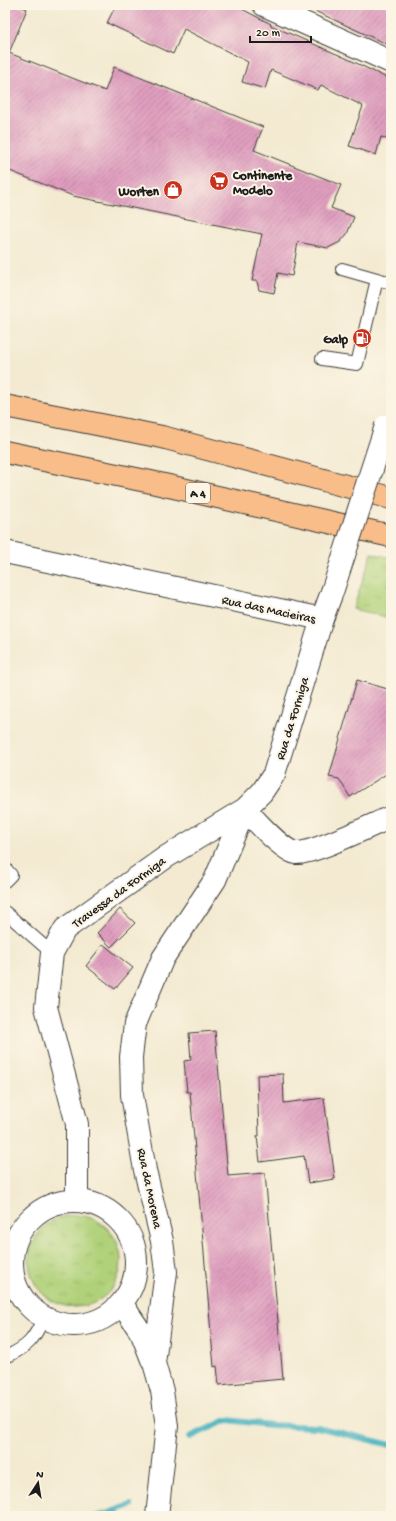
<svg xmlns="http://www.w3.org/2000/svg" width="396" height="1521" font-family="'Gochi Hand',sans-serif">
  <defs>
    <pattern id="grass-tufts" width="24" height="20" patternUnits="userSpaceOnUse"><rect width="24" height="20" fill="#b0d179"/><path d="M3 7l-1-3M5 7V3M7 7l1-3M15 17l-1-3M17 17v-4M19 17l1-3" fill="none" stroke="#97b368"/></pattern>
    <pattern id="forest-firs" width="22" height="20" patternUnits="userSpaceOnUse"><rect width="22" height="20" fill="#8cb369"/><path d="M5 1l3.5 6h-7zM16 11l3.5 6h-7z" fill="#729156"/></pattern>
    <pattern id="building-hatch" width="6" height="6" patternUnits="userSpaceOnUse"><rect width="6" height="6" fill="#e09ebf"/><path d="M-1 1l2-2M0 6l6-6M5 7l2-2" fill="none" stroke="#b5809a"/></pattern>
  </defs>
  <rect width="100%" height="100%" fill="#fcf5e5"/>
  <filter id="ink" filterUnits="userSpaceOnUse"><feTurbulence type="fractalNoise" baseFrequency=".025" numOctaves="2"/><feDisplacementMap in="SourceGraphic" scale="8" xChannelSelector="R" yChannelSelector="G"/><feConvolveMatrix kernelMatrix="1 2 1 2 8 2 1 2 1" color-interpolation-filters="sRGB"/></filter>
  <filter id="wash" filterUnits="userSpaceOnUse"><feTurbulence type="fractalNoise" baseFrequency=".012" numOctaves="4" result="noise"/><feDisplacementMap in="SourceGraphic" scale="16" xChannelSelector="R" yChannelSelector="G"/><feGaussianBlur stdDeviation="0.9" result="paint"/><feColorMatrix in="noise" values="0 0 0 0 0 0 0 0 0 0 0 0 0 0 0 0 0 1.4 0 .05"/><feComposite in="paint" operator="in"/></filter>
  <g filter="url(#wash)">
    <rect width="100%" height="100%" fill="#f3ead1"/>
    <path fill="url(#grass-tufts)" stroke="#66764a" d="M372,553L391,558V618L353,609Z
      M29 1261a46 46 0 1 1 92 0a46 46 0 1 1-92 0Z"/>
    <path fill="url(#forest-firs)" stroke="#546842" d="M114,1510L124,1516H88Z"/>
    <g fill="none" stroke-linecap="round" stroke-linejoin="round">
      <path stroke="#44b2c0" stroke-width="6" d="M190,1437L227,1420L271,1425L317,1427L391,1445
        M100,1516L131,1505"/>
    </g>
    <g id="blocks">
      <path fill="url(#building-hatch)" d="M5,5H17L27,9L9,53L105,91L114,67L263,127L254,150L341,185L331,208L354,217L347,234L340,242L328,248L298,242L292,276L278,273L274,293L259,290L257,281H252L262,234L73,196L5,169Z
        M116,5H234L271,24L270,25L348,59L391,80V140L381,137L376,155L349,146L363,106L321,85L318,90L271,70L265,89L242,82L248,62L184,29L173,54L107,23Z
        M302,5H391V46Z
        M357,680L391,690V771L350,797L339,779L329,777Z
        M120,909L135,923L111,947L97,933Z
        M103,944L133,968L115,989L86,966Z
        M215,1031L228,1176L265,1173L283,1379L219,1385L217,1366L214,1367L190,1092H187L184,1061L191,1060L189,1033Z
        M283,1074L284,1103L324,1098L335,1179L308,1183L304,1156L260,1162L257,1136H259L257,1075Z"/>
    </g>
  </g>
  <g filter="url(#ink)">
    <use href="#blocks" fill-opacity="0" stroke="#3c3b37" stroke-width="1"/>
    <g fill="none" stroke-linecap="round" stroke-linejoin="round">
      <defs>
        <path id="service" d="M342,269L391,283
          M322,359L357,364L377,279
          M5,868L11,875L5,881
          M5,912L52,953
          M5,1266H12
          M8,1356C30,1345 33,1340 44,1318"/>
        <path id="minor" d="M264,5L391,62
          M5,552L322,619L332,592
          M245,809C254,819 283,851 296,853C313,854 372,825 391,817
          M77,1201V1124L46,1007L52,953L65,929L166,857L245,809
          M12 1263a62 62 0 1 1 124 0a62 62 0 1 1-124 0Z
          M122,1304L142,1334L153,1362
          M157,1516L167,1426L162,1391L154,1363L166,1272L162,1241L145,1170L132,1095L131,1057L135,1024L163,958L215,880L245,809L262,792L274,774L322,619"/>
        <path id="motorway" d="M5,406L162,437L391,498
          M5,452L151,482L391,536"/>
      </defs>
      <use href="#service" stroke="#3c3b37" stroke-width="14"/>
      <use href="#minor" stroke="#3c3b37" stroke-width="24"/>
      <use href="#motorway" stroke="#3c3b37" stroke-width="24"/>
      <use href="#service" stroke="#fff" stroke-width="12"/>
      <use href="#minor" stroke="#fff" stroke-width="22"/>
      <use href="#motorway" stroke="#f8bd89" stroke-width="22"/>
      <defs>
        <path id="minor-bridge" d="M332,592L386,426"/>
      </defs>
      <use href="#minor-bridge" stroke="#3c3b37" stroke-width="24" stroke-linecap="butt"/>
      <use href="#minor-bridge" stroke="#fff" stroke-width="22"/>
    </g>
  </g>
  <defs>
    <symbol id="supermarket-disc" viewBox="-11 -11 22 22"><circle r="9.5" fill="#c8321e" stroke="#fcf5e5"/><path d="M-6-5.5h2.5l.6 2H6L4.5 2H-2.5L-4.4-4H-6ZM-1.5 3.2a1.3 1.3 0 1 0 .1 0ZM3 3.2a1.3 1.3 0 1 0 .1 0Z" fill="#fff"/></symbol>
    <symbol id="shop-disc" viewBox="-11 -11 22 22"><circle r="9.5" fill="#c8321e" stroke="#fcf5e5"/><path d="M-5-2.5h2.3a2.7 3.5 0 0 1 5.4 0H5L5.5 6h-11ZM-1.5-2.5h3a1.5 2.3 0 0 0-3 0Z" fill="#fff"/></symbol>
    <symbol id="fuel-disc" viewBox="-11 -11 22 22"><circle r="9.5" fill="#c8321e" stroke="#fcf5e5"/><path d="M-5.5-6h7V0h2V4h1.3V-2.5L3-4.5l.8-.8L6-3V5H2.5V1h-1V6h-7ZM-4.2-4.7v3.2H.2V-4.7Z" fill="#fff"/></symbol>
  </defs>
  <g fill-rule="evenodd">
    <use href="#supermarket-disc" x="208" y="170" width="22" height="22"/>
    <use href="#shop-disc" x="162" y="179" width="22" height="22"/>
    <use href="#fuel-disc" x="351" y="327" width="22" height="22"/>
  </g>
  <g text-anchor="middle" stroke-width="4" stroke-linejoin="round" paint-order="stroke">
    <rect fill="#fcf5e5" stroke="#5f5d58" stroke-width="1" x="186" y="483" width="24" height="20" rx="3"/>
    <g font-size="12" font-weight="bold" fill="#1c1c1c">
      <text x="198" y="497">A 4</text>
    </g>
    <g font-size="13" font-weight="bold" fill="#1c1c1c" stroke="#fcf5e5" text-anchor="end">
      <text x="233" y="179" text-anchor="start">Continente<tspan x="233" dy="15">Modelo</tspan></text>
      <text x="159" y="195">Worten</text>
      <text x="348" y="343">Galp</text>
    </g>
    <g font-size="13" fill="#1c1c1c" stroke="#fcf5e5">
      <text transform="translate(269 608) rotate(12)" y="5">Rua das Macieiras</text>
      <text transform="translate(291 718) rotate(-73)" y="5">Rua da Formiga</text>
      <text transform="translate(118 891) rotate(-36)" y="5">Travessa da Formiga</text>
      <text transform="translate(151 1188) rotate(78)" y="5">Rua da Morena</text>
    </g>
  </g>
  <rect width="396" height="1521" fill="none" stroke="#fcf5e5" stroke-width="20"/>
  <g transform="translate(38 1483) rotate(12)" stroke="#fcf5e5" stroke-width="3" paint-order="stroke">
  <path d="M0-3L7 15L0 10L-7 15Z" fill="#1c1c1c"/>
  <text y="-6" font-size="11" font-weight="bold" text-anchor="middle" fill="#1c1c1c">N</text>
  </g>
  <path d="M250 36v6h61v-6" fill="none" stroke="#1c1c1c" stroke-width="2"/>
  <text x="256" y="36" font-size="12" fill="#1c1c1c" stroke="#fcf5e5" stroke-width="3" paint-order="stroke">20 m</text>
</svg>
